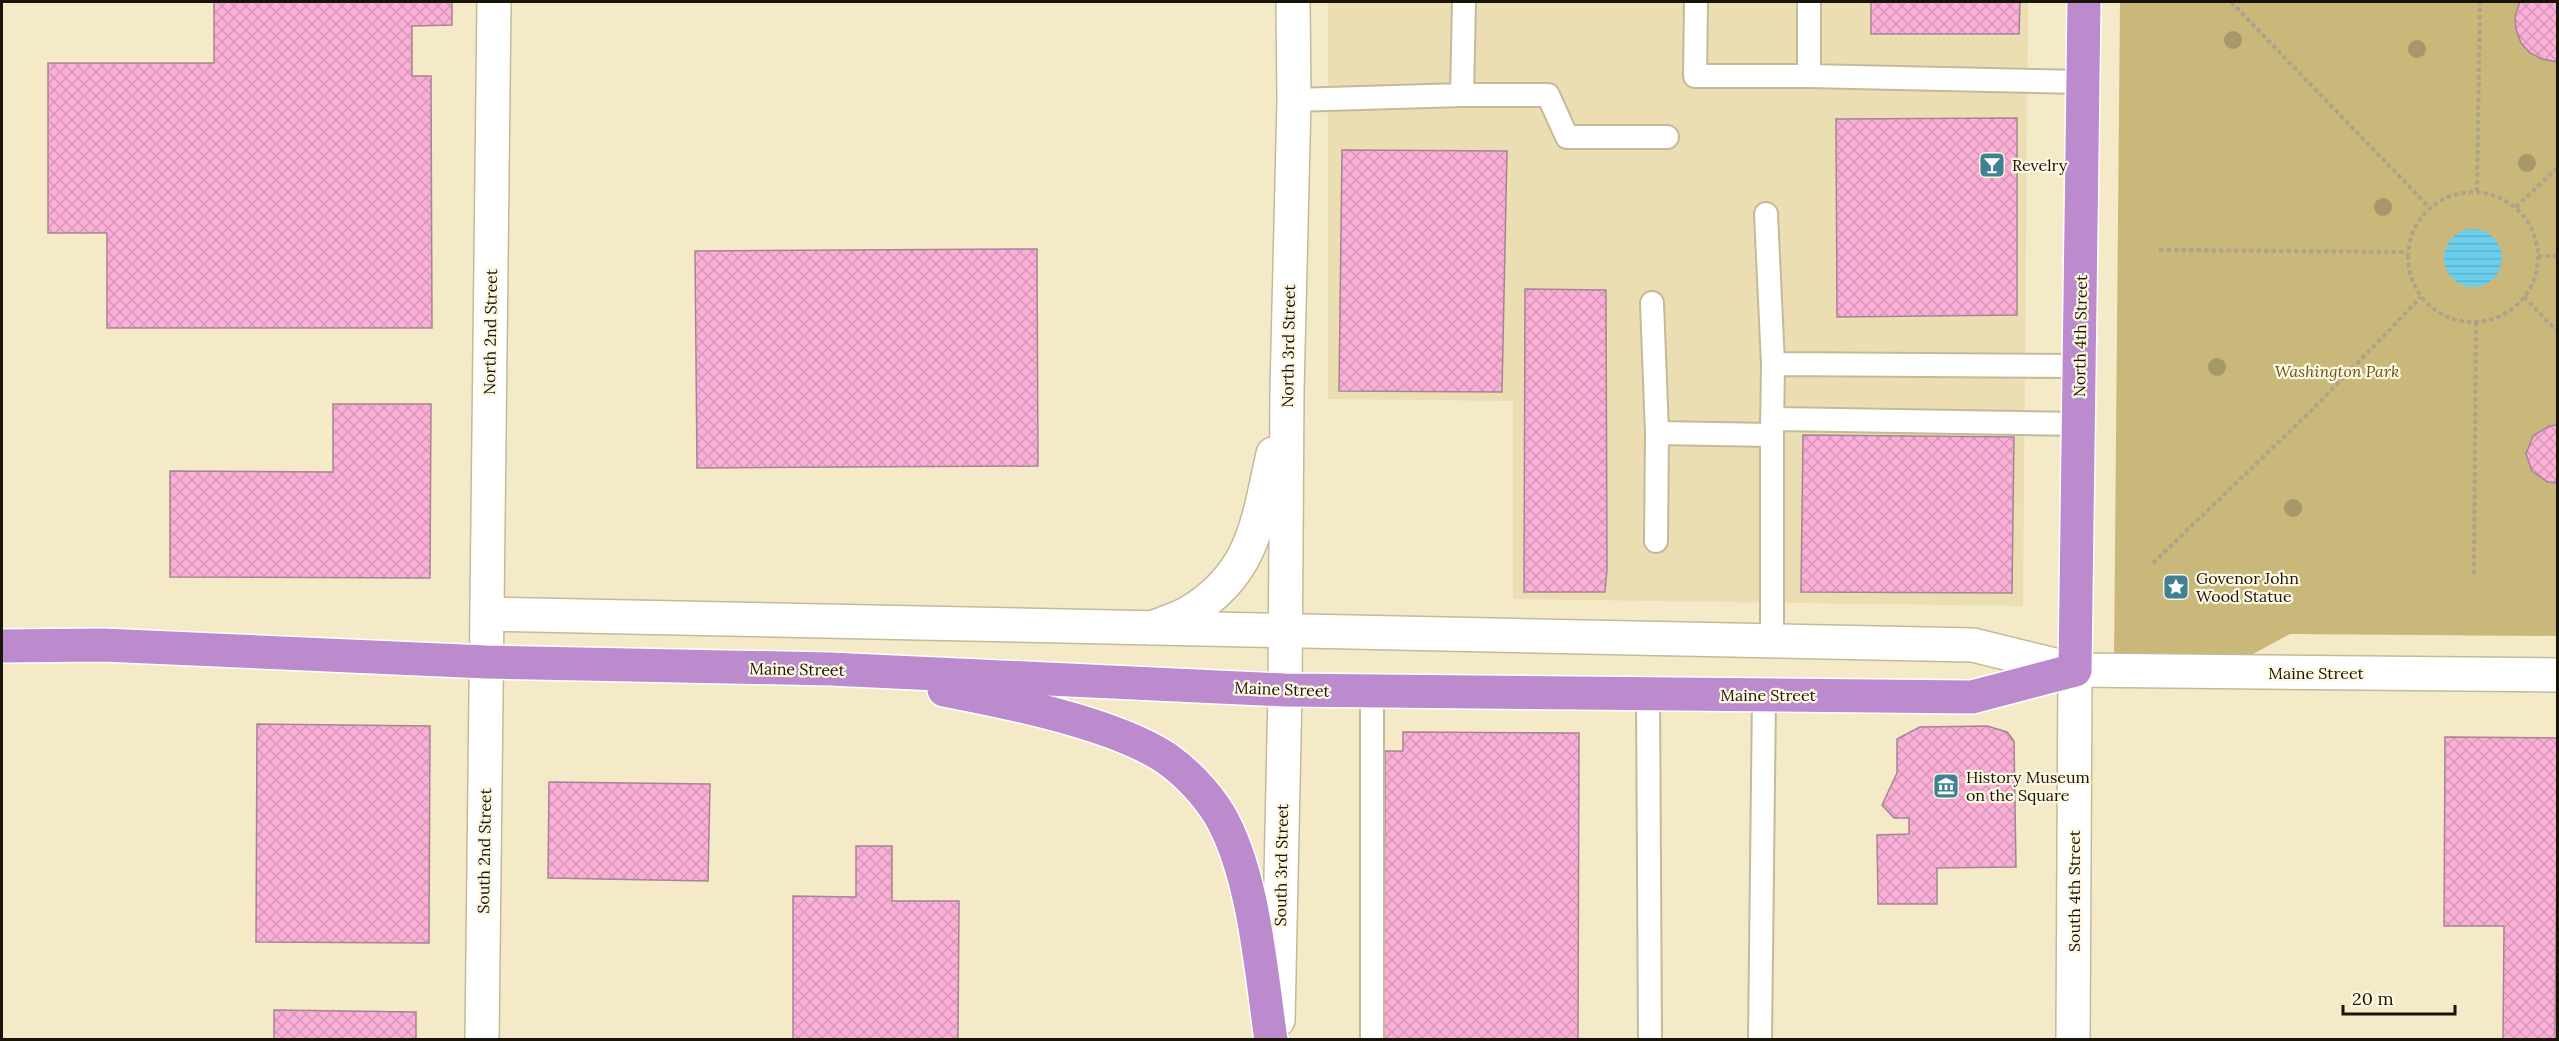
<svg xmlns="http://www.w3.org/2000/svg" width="2559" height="1041" font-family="Lora,serif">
  <defs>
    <pattern id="water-rules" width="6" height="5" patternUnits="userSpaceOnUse" patternTransform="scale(1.5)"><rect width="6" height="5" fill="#6bcfec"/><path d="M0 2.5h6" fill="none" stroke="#5cb1c9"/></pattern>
    <pattern id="building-cross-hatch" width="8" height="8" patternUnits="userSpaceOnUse" patternTransform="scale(1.5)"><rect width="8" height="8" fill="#fbafd7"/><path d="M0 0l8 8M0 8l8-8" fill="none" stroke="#d696b7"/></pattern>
  </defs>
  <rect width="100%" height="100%" fill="#f5eac7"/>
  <path fill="#ebdeb3" d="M1328,2H2028L2023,606L1513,599V401L1328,399Z"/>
  <path fill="#cab77a" d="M2120,2H2557V636L2290,634L2240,661L2114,660Z"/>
  <path fill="url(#water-rules)" d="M2444 258a29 29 0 1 1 58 0a29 29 0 1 1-58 0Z"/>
  <path fill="url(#building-cross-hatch)" stroke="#a68495" stroke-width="1.5" d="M214,2H452V25L412,26V76H431L432,328H107V233H48V63H214Z
    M1871,2H2020L2019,34H1871Z
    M2520,2H2558V62L2542,59L2530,53L2521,43L2516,29L2515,16Z
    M2017,118V315L1837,317L1836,119Z
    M1342,150L1507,151L1502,392L1339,391Z
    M1037,249L1038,466L697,468L695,251Z
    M1525,289L1606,290L1607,569L1605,592H1524Z
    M333,404H431L430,578L170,577V471L333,472Z
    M2558,425V483L2548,482L2532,471L2526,454L2533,436L2549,426Z
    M1803,435L2014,437L2012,593L1801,592Z
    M257,724L430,726L429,943L256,942Z
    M1987,726L2007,732L2014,741L2016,867L1937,868V904H1878L1877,835L1909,834V818H1894L1882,805L1897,773V739L1920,727Z
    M1403,732L1579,733L1578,1040H1384L1385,751H1403Z
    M2445,737L2558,738L2555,1040H2503L2504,926H2444Z
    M549,782L710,784L708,881L548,878Z
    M856,846H892V901H959L958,1040H793V896L856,897Z
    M274,1010L416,1012V1040H274Z"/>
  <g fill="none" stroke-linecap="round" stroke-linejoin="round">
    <defs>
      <path id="lane" d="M1696,2L1695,76H1809
        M1809,2V76L2083,82
        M1462,95H1548L1567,137H1667
        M1294,100L1462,95L1464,2
        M1766,214L1773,364
        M1652,303L1657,433
        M1772,419L2078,424
        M1772,435L1773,364L2079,366
        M1656,541L1657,433L1772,435V640
        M1372,691V1040
        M1648,694L1650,1040
        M1760,1040L1764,695"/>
      <path id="street" d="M487,614L1973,645L2075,670
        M482,1040L494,2"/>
      <path id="secondary" d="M1151,628C1164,623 1179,619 1190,612C1254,573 1258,521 1273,454
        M1278,1020L1285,690L1287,391L1294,100L1293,2
        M2073,1040L2075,670L2558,675"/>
      <path id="highway" d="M2,646L103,645L486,662L830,669L1285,690L1972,697L2075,670L2084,2
        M944,690C1007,702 1113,723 1166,758C1186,772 1206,793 1219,814C1254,873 1261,972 1271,1040"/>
    </defs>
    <use href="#lane" stroke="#c4ba98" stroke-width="26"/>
    <use href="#street" stroke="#c4ba98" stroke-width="36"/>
    <use href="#secondary" stroke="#c4ba98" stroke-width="36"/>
    <use href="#highway" stroke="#fff" stroke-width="36"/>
    <path stroke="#ada489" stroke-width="4" stroke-dasharray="4.5 3" stroke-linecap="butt" d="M2231,2L2430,208
      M2408 257a65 65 0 1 1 130 0a65 65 0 1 1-130 0Z
      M2477,192L2480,2
      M2516,207L2558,167
      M2159,250L2407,252
      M2538,256H2558
      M2524,297L2558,332
      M2153,563L2314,408L2421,297
      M2474,574L2476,322"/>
    <use href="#lane" stroke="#fff" stroke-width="22"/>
    <use href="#street" stroke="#fff" stroke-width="33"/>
    <use href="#secondary" stroke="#fff" stroke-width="33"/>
    <use href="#highway" stroke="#bc8bce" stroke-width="33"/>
  </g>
  <g fill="#a69868">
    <circle cx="2233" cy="40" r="9"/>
    <circle cx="2417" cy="49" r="9"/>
    <circle cx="2527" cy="163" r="9"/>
    <circle cx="2383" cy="207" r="9"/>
    <circle cx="2217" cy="367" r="9"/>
    <circle cx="2293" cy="508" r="9"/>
  </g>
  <defs>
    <symbol id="bar-square" viewBox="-11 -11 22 22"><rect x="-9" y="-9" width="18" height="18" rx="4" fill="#3f8392" stroke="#fef8e3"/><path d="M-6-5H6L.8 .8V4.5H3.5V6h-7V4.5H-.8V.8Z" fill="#fff"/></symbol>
    <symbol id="sight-square" viewBox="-11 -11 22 22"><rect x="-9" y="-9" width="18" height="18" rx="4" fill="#3f8392" stroke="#fef8e3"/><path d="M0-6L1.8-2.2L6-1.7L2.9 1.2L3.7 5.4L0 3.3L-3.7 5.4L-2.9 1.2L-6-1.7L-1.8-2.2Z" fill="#fff"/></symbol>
    <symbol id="museum-square" viewBox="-11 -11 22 22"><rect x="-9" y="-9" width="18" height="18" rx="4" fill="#3f8392" stroke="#fef8e3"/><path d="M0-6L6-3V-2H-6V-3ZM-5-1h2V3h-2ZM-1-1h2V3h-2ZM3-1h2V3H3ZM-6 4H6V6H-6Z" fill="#fff"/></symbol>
  </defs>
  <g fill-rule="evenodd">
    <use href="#bar-square" x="1977" y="150" width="30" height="30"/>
    <use href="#sight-square" x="2161" y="572" width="30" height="30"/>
    <use href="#museum-square" x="1931" y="771" width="30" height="30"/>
  </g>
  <g text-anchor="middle" stroke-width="4.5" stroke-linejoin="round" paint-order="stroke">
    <g font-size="16" fill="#181408" stroke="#fef8e3" text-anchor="start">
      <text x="2012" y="171">Revelry</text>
      <text x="2196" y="584">Govenor John<tspan x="2196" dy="18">Wood Statue</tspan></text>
      <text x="1966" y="783">History Museum<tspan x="1966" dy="18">on the Square</tspan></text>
    </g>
    <g font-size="16" fill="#181408" stroke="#fef8e3">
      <text transform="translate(490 332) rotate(-89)" y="6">North 2nd Street</text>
      <text transform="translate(2080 336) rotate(-89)" y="6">North 4th Street</text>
      <text transform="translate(1288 346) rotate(-89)" y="6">North 3rd Street</text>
      <text transform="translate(797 669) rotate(1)" y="6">Maine Street</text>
      <text x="2316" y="679">Maine Street</text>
      <text transform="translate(1282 689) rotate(2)" y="6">Maine Street</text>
      <text x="1768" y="701">Maine Street</text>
      <text transform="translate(484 851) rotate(-89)" y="6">South 2nd Street</text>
      <text transform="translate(1281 865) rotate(-89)" y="6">South 3rd Street</text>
      <text transform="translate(2074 891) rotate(-90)" y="6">South 4th Street</text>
    </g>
    <g font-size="16" font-style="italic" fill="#65551a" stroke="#fef8e3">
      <text x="2337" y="377">Washington Park</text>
    </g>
  </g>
  <rect width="2559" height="1041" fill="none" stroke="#181408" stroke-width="6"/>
  <path d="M2343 1005v9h112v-9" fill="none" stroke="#181408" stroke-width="3"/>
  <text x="2352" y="1005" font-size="18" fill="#181408" stroke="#fef8e3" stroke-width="4.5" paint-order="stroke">20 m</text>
</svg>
